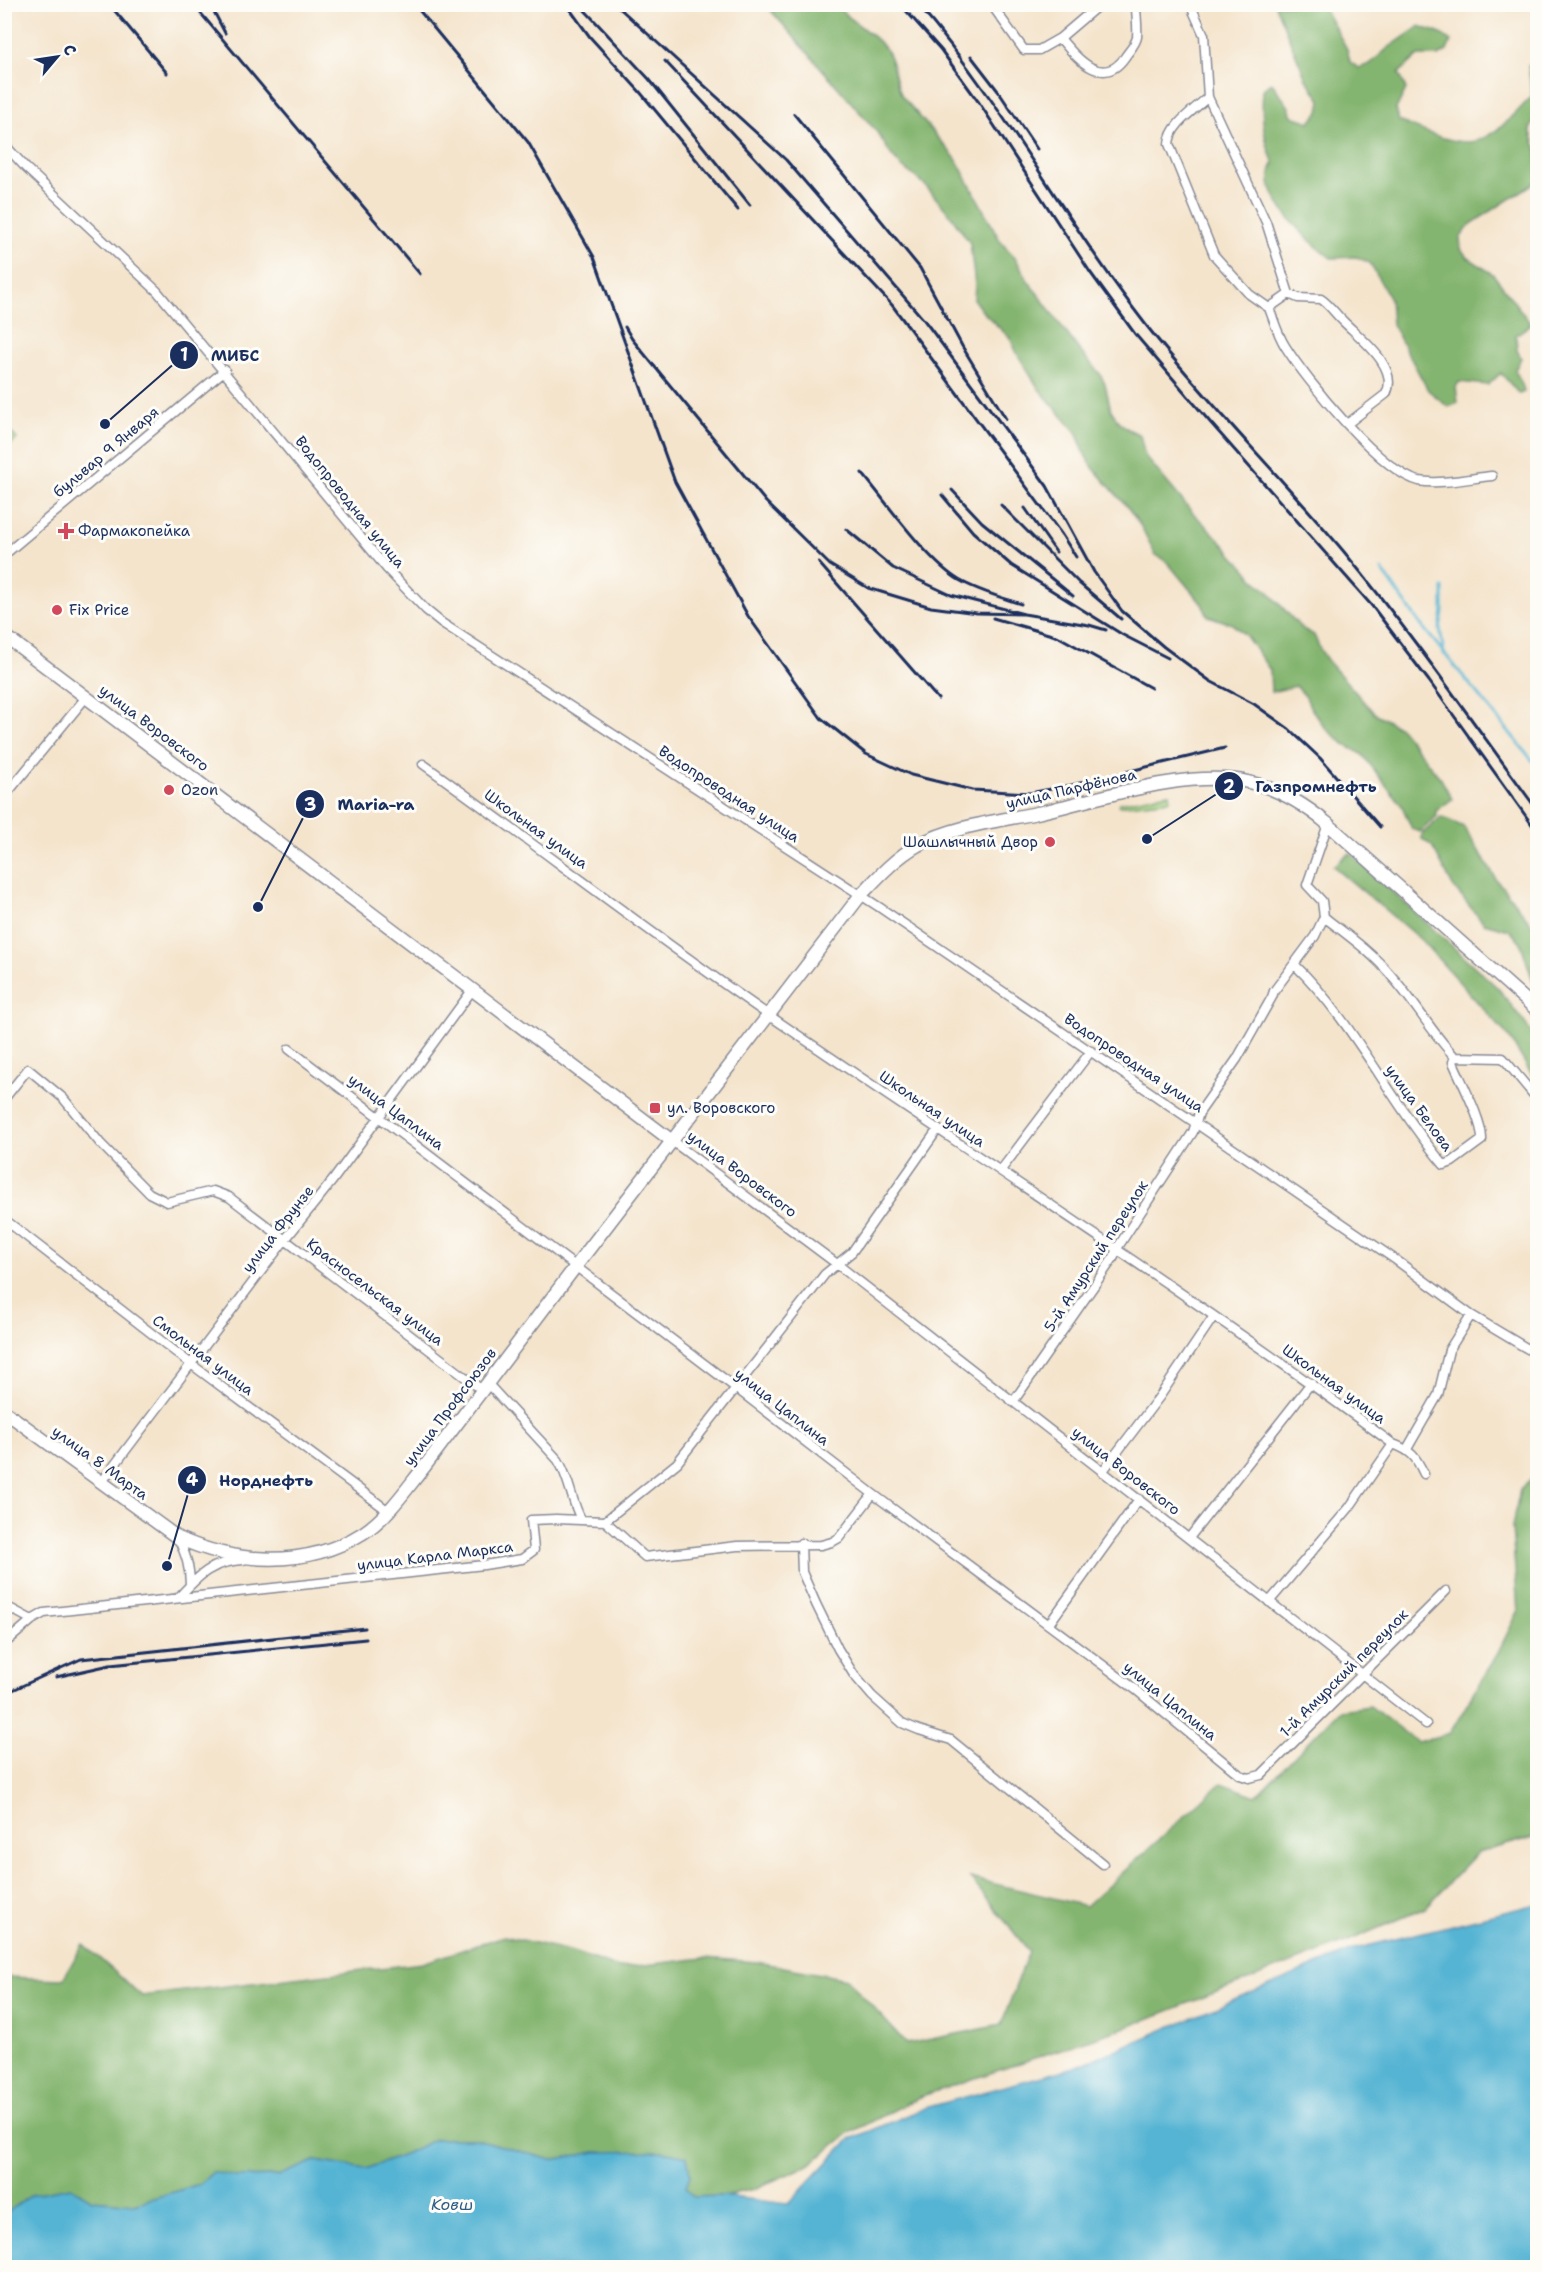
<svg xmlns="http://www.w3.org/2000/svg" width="1542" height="2272" font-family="'Shantell Sans',sans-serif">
  <rect width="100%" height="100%" fill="#fdfcf7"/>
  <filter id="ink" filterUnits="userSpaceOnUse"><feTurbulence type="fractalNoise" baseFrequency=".0167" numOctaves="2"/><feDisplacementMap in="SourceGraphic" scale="12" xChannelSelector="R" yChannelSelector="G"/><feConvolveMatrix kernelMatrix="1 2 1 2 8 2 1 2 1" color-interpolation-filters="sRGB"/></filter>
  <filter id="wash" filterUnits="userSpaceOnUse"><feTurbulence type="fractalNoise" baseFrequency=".008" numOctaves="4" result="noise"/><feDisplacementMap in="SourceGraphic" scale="24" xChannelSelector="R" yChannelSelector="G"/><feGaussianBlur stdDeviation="1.35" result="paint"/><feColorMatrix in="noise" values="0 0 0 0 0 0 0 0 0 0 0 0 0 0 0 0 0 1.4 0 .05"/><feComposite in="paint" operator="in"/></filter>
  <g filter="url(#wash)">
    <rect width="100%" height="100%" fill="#f4e4cc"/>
    <path fill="#a5d381" stroke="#608170" stroke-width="1.5" d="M4,425L17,439L5,449H4Z
      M1169,793L1170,800L1119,806V803Z"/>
    <path fill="#84b56f" stroke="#507266" stroke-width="1.5" d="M766,5H836C851,22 875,34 886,50C895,63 894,81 902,96L956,159L1001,242L1016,259L1027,279L1079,350L1100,374L1105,384L1111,410L1118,421L1128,429L1140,435L1145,456L1192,512L1215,535L1258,583L1267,590L1301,628L1314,635L1320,649L1327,660L1374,713L1400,728L1441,779L1452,799L1436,811L1437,816L1420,832L1412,829L1402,806L1362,754L1347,746L1326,729L1310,707L1306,697L1296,686L1271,692L1270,670L1246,636L1232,624L1208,616L1202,604L1168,563L1155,554L1142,528L1129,509L1094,469L1086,457L1076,432L1039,389L1016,352L1011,339L982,311L974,300L975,285L970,243L952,217L924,184L901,166L892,156L877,132Z
      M1275,5H1322L1347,49L1350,62L1359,68L1370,64L1388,48L1420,26L1441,34L1451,41L1447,51L1438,56H1418L1399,73L1406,89L1396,109L1399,121C1418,129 1459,148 1479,140C1501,131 1517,112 1532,96L1528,66L1532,64C1542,82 1538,112 1530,130L1537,150V181L1471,224L1460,238L1461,249L1467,257L1493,274L1531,324L1516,335L1517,350L1521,358L1515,370L1522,384L1524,392L1519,394L1501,373L1488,385L1459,382L1456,387L1458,403L1448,407L1428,390L1392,324L1390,299L1370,263L1357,257L1331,258C1309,242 1254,192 1274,163C1263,140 1261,114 1263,89L1272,83L1289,107L1292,116L1310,122L1319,112L1321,100L1306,79Z
      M1441,817L1464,827L1496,879L1536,930L1538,935L1537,988L1535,987L1520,941L1509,930L1484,923L1454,888L1432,846L1422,839V834Z
      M1350,853L1498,988L1537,1039V1083L1509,1037L1421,940L1333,866Z
      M1537,1474V1833L1534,1837L1477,1853L1425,1908L1348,1941L1127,2027L919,2097L848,2134L809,2165L754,2189L723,2196L693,2197L686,2187L690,2175L596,2152L551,2160L476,2139H436L399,2157L366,2169L315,2161L278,2176L236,2177L213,2172L200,2184L134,2204L92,2200L71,2187L33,2194L5,2214V1977L63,1979L83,1944L142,1996L423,1963L504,1936L570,1951L619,1968L704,1958L757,1962L847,1979L907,2044L1001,2025L1029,1951L970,1878L1086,1906L1221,1783L1256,1796L1340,1710L1370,1706L1417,1742L1450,1733L1495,1658L1518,1612L1512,1527L1520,1490Z"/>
    <path fill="#55b4d3" stroke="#387298" stroke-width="1.5" d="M1537,1904V2267H5V2214L33,2194L71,2187L92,2200L134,2204L200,2184L213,2172L236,2177L278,2176L315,2161L366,2169L399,2157L436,2139H476L551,2160L596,2152L662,2151L687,2156L690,2175L686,2187L693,2197L723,2196L788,2204L849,2140L925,2108L1075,2067L1355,1949Z"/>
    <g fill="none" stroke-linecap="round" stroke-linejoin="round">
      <path stroke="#55b4d3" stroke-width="3" d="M1382,570L1421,625L1538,767
        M1443,588V611L1440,628L1444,654"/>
    </g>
  </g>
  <g filter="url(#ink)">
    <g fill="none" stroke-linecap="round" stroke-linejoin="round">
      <defs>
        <path id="street" d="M991,4L1024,50H1039L1060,38
          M1100,4L1060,38C1076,58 1103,89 1125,57C1129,51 1136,44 1137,37C1138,27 1136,15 1136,4
          M1190,4L1204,35L1208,97L1266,222L1289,294L1269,308C1274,321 1278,335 1285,346C1306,380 1381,472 1419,481C1440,485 1471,478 1492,476
          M1208,97C1194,110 1170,125 1169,144L1214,255L1249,294L1269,308
          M4,144L26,168L157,291L387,569L426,610L442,623L879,907L1396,1260L1471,1315L1538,1355
          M1289,294L1298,298L1321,299C1330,305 1336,315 1344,322C1360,338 1400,367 1386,394L1347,424
          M4,555L225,370
          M423,764C539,847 652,935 770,1016C978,1158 1191,1294 1393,1444C1412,1451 1416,1457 1424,1474
          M4,797L87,696
          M1324,917C1349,936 1374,954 1394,979C1416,1004 1432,1033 1455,1057
          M1294,964C1354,1022 1390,1101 1444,1165L1452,1162L1482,1140C1483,1122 1461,1081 1453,1062L1455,1057L1503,1058L1538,1100
          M289,1049L736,1388L873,1494L1135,1689L1240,1775L1249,1778L1261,1775L1446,1591
          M4,1099L28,1069L63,1098L100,1143L149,1193L167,1202L213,1191L229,1197L482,1390
          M672,1141L837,1264L1426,1724
          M1001,1170L1091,1051
          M4,1219L191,1364L387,1510
          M487,1383L558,1460C570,1479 571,1501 581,1519
          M1013,1402L1114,1257L1116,1250L1193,1132L1199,1113L1237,1059L1272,997L1274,991L1315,936L1324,917L1322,901L1307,885L1328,824
          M1407,1449L1438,1395L1449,1350L1471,1315
          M1102,1472L1160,1396L1214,1316
          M101,1483L284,1241L333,1180L473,989
          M605,1521L645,1557L737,1546L821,1545L832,1542L839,1538L873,1494
          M178,1538C186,1555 190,1567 190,1585
          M1189,1538L1311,1383
          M801,1543L802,1572L816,1604L838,1649L854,1675L872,1696L902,1723L919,1730L951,1740L1103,1864
          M179,1597C200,1574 212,1562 243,1560
          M1269,1602L1349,1508L1393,1444
          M4,1605L32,1620
          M1049,1624L1139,1499
          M4,1644L32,1620L44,1613L484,1565L522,1559L534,1550L531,1520L556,1519L605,1521L677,1463L825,1274L852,1252L938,1129"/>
        <path id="secondary" d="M4,635L672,1141
          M4,1411L178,1538C236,1564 306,1569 363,1533C388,1517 407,1488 425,1466L576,1266L860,896C878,877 895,858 918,845C954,826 998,821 1037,813C1099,799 1186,769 1248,782C1278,788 1305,805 1328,824L1538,1011"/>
      </defs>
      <use href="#street" stroke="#888a95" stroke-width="11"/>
      <use href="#secondary" stroke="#888a95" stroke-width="15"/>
      <use href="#street" stroke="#fff" stroke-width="8"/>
      <use href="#secondary" stroke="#fff" stroke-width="12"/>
      <path stroke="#1b2f5e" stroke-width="3" d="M109,4L167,73
        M193,4L420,274
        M210,4L225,33
        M414,4L528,142L594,257L675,482L748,616L821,718L866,754L911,775L972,790L1030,793L1072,785L1225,748
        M566,4L590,37L640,92L738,210
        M579,4L649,79L750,205
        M615,4L786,160L924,320L1047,486L1094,572L1122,611L1164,647L1210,681L1254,704L1289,729L1320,758L1380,827
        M900,4L941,50L980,104L1090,272L1135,334L1209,421L1372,606L1429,681L1538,833
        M917,4C1004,104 1065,221 1146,325C1208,404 1280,475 1345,553C1413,635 1474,724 1538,811
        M971,56L998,91L1037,149
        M665,61L892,305L1062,535L1076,557
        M794,114L920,268L962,346L1006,419
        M625,327L632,339L766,502L830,565L868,588L931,607L977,613L1024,614
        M862,473C887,503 927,561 959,580C978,591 1000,597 1021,604
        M952,490L982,522L1073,596
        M942,495L973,532L1011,565L1123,635L1168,658
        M1001,505L1079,583L1121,619
        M1025,508L1056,552
        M846,529L893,568L951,595L1024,614L1089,625L1106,630
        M819,563L938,699
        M993,618L1059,637L1151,688
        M56,1677L110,1665L366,1639
        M4,1694L81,1659L365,1628"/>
    </g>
  </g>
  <g fill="#d1495b" stroke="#fdfcf7" stroke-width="2">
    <path d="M63 522h6v6h6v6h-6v6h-6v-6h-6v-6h6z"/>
    <circle cx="57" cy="610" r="6"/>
    <circle cx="169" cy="790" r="6"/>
    <circle cx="1050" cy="842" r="6"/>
    <rect x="649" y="1102" width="12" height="12" rx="3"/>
  </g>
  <g text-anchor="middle" stroke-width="6" stroke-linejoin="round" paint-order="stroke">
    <g font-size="15" fill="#1b2f5e" stroke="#fdfcf7">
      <text transform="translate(106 452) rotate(-40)" y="5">бульвар 9 Января</text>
      <text transform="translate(350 502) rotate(51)" y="5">Водопроводная улица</text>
      <text transform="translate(154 728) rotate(37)" y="5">улица Воровского</text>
      <text transform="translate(1071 789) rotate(-13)" y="5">улица Парфёнова</text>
      <text transform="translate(729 794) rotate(33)" y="5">Водопроводная улица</text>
      <text transform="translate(536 829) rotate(36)" y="5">Школьная улица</text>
      <text transform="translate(1134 1063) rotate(34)" y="5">Водопроводная улица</text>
      <text transform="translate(1419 1108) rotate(54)" y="5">улица Белова</text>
      <text transform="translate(932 1109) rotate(34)" y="5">Школьная улица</text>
      <text transform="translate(396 1112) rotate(37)" y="5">улица Цаплина</text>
      <text transform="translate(742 1174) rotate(37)" y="5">улица Воровского</text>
      <text transform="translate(278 1229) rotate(-52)" y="5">улица Фрунзе</text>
      <text transform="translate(1096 1256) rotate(-57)" y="5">5-й Амурский переулок</text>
      <text transform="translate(375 1292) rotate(37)" y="5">Красносельская улица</text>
      <text transform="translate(203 1355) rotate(37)" y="5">Смольная улица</text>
      <text transform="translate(1334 1384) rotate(36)" y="5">Школьная улица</text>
      <text transform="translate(450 1407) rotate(-53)" y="5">улица Профсоюзов</text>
      <text transform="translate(782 1407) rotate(38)" y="5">улица Цаплина</text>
      <text transform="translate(100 1463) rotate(36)" y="5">улица 8 Марта</text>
      <text transform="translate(1126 1471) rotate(38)" y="5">улица Воровского</text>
      <text transform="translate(435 1556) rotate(-7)" y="5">улица Карла Маркса</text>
      <text transform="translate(1344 1673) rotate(-45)" y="5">1-й Амурский переулок</text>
      <text transform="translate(1170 1701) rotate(39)" y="5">улица Цаплина</text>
    </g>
    <g font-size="15" fill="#1b2f5e" stroke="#fdfcf7" text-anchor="start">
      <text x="78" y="536">Фармакопейка</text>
      <text x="69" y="615">Fix Price</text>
      <text x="181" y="795">Ozon</text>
      <text x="1038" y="847" text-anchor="end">Шашлычный Двор</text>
      <text x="667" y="1113">ул. Воровского</text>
    </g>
    <g font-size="16" font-style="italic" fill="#2f5e87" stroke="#fdfcf7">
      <text x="452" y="2210">Ковш</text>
    </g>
  </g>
  <path fill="none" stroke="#1b2f5e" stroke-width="2" d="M105 424L184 355M1147 839L1229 786M258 907L310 804M167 1566L192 1480"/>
  <g fill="#1b2f5e" stroke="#fdfcf7" stroke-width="2">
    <circle cx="105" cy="424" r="6"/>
    <circle cx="1147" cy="839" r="6"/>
    <circle cx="258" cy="907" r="6"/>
    <circle cx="167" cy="1566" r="6"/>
    <circle cx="184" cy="355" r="15"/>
    <circle cx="1229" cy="786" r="15"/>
    <circle cx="310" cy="804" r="15"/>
    <circle cx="192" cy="1480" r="15"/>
  </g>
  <g font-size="18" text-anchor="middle" font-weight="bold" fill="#fff">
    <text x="184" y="361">1</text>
    <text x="1229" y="793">2</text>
    <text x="310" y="811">3</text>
    <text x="192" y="1486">4</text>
  </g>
  <g font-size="16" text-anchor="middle" font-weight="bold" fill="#1b2f5e" stroke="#fdfcf7" stroke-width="6" stroke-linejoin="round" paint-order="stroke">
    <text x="235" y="361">МИБС</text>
    <text x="1316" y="792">Газпромнефть</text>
    <text x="376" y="810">Maria-ra</text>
    <text x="266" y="1486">Норднефть</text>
  </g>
  <rect width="1542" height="2272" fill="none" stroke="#fdfcf7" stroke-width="24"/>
  <g transform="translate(57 57) rotate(61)" stroke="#fdfcf7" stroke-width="4.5" paint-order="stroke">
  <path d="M0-4.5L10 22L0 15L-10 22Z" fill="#1b2f5e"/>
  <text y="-9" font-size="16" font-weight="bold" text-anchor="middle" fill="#1b2f5e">С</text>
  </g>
</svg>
